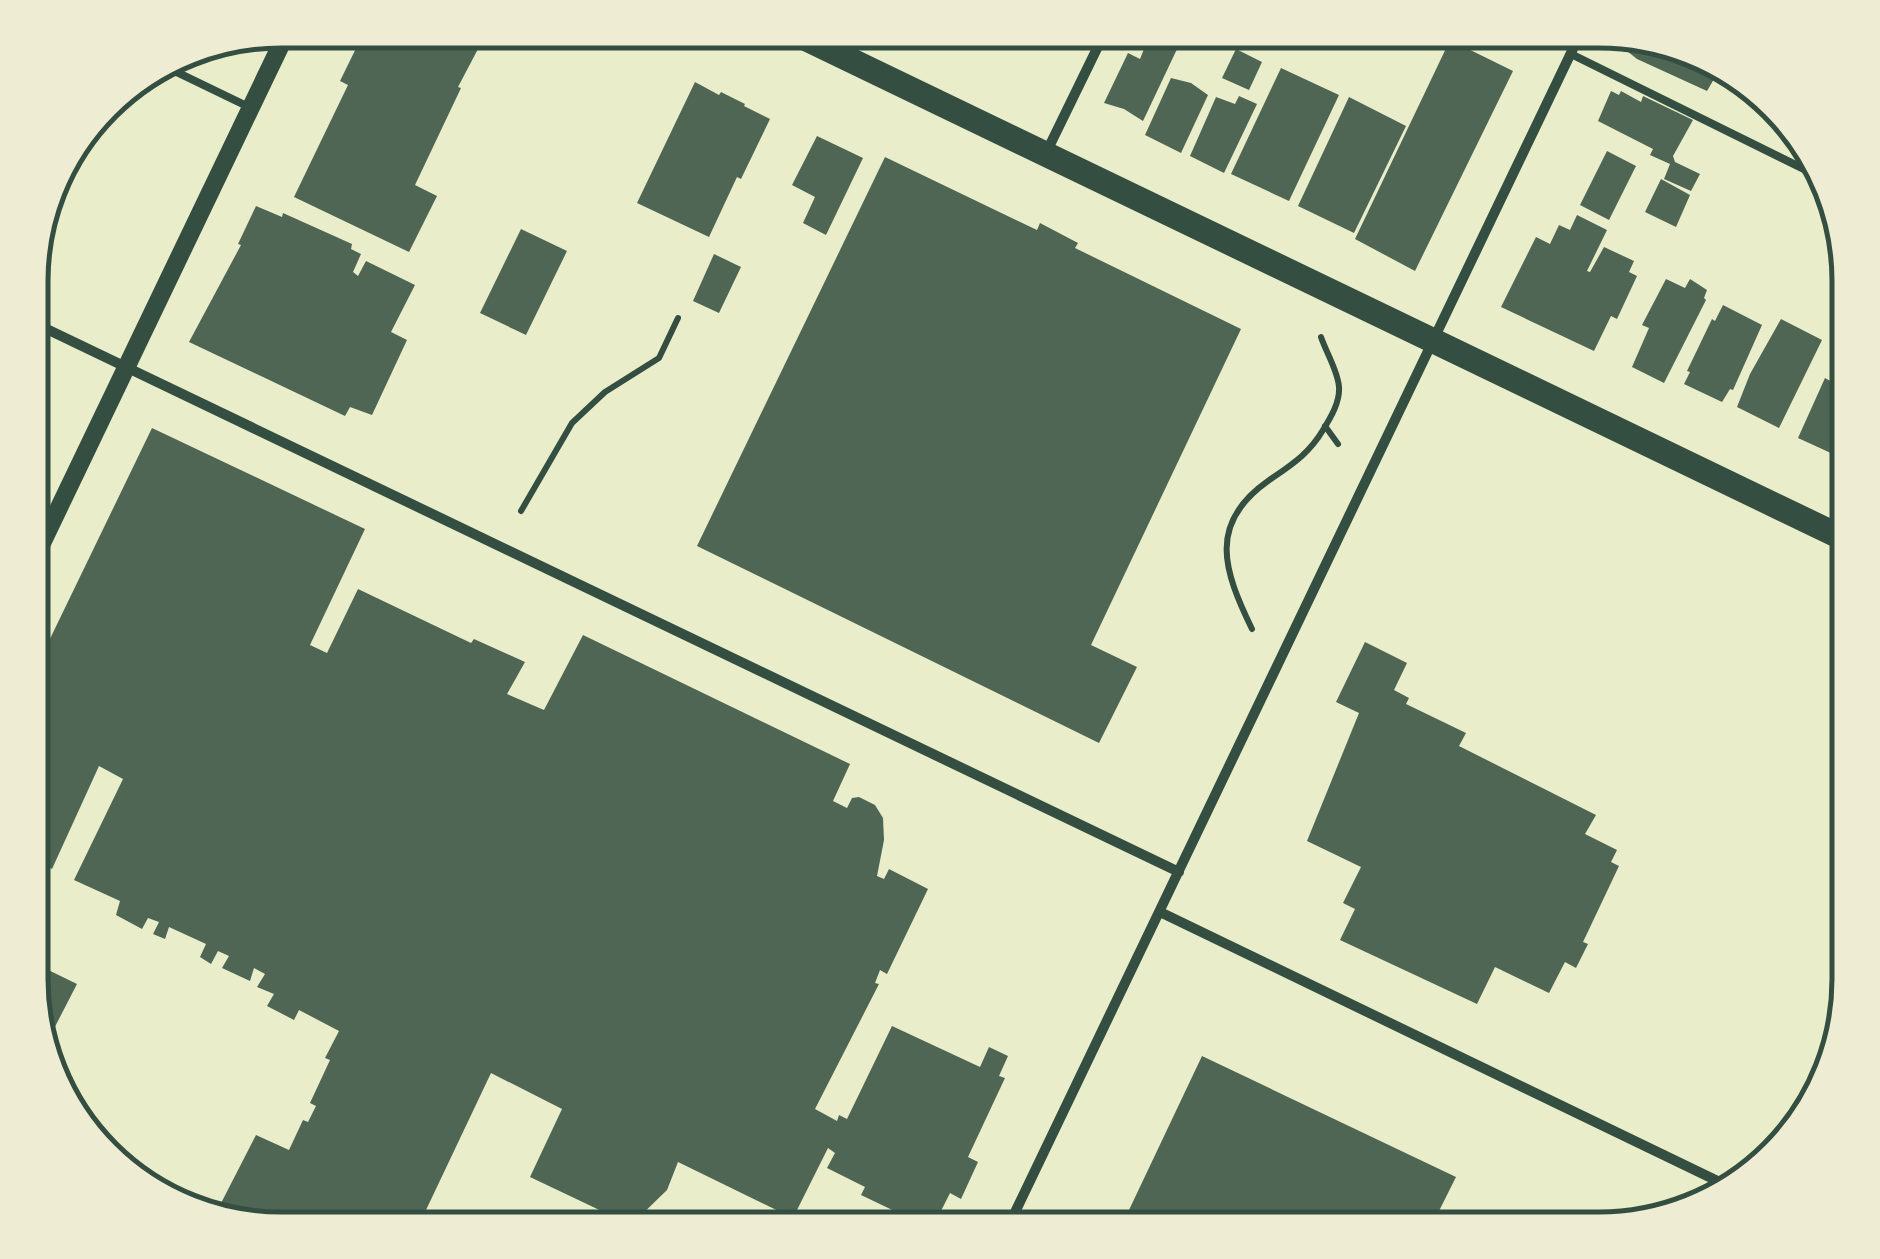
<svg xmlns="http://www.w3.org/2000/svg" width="1880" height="1259" font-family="'Public Sans',sans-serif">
  <rect width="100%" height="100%" fill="#e9edc9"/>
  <path fill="#4f6655" d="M365,30L373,33L375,30H488L458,87L461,88L415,185L437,196L409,252L294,197L348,85L340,81Z
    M1150,34L1178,47L1143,121L1124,109L1104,103L1128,53L1140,59Z
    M1634,37L1719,69L1725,75L1721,83L1714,79L1707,91L1637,59L1627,51Z
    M1450,40L1513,71L1415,271L1355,239Z
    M1236,49L1262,62L1249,90L1222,78Z
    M1281,68L1339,95L1289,201L1231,174Z
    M1171,78L1191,83L1208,95L1181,153L1145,135Z
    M695,82L719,95L721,92L745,104L744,106L770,119L741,179L737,177L709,237L637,203Z
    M1611,91L1619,95L1621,91L1641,102L1643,96L1693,120L1673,156L1675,162L1700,174L1691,191L1664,179L1670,164L1650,155L1653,149L1598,121Z
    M1239,96L1257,104L1224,173L1190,156L1216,97L1235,104Z
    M1349,97L1406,126L1354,233L1298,206Z
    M1787,122L1808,146L1782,134Z
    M817,136L863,158L826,235L803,223L815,197L792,185Z
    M1607,151L1636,166L1609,220L1580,205Z
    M885,157L1037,230L1040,223L1078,243L1075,248L1241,329L1091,645L1137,667L1099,743L697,546Z
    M1661,179L1690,195L1676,227L1645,212Z
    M256,206L282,217L283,213L352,244L351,249L361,254L353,272L358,276L366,261L415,285L391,332L407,340L372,415L350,407L345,416L189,342L241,245L238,244Z
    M1577,215L1607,230L1587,271L1590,272L1604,247L1634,261L1629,272L1637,276L1617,319L1611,316L1594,351L1501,307L1536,237L1550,244L1559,225L1570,230Z
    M521,229L567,251L526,335L480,313Z
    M714,254L741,267L719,313L693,301Z
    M1666,279L1685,288L1690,279L1707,290L1704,298L1706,300L1664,383L1632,367L1649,328L1642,325Z
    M1723,305L1762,325L1733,390L1730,389L1722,402L1684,384L1690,372L1687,371L1712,319L1715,321Z
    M1781,319L1822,340L1779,428L1737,407L1750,374Z
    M1849,375V429L1842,444L1839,442L1833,454L1798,438L1825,378L1843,388Z
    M152,428L365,529L310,645L327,653L358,589L471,643L474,639L525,662L507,694L544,710L583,635L850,764L833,801L847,808L852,798L859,797L875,805L883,818L884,840L877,876L884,879L889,869L928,889L887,974L880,970L875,983L879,984L815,1109L837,1121L839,1115L847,1119L892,1026L980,1067L989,1047L1008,1056L999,1076L1005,1078L968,1157L978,1162L961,1199L950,1193L932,1229L861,1195L865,1187L827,1168L835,1153L828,1148L793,1218L678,1162L667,1190L631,1225L530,1177L562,1109L491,1073L417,1229L265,1228L217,1211L256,1135L289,1150L303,1120L308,1122L316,1106L310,1103L330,1060L325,1058L339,1031L299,1010L294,1020L267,1006L274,994L257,987L265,974L254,968L250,981L222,968L229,956L218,951L211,964L200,957L206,944L169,927L165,939L153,934L159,922L148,918L142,929L116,915L120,901L74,880L123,779L99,766L52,869L37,862L32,872V725L38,714L32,712V676Z
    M1365,642L1407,663L1394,690L1409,698L1406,704L1466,733L1459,746L1596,815L1585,834L1617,850L1611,862L1619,866L1583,942L1588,944L1576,968L1565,962L1549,993L1495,967L1477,1004L1340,940L1355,909L1343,903L1361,867L1307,841L1359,713L1336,702Z
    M1849,726V760L1836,753Z
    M32,962L77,984L44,1048L32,1011Z
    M1202,1056L1456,1177L1430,1229H1120Z"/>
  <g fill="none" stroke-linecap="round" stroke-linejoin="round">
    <path stroke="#344e41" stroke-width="6" d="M1325,426L1338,444
      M521,511L572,423L605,392L659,358L678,318
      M1252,629C1224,571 1207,524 1268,481C1291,465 1309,454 1323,430C1331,417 1340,402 1339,387C1338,371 1326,352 1321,337"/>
    <path stroke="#344e41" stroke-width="8" d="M1571,54L1824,179
      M162,65L251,108"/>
    <path stroke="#344e41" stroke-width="10" d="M1046,153L1106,30
      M32,322L1179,872
      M1160,912L1730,1187
      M1007,1229L1582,30"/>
    <path stroke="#344e41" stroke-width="18" d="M32,564L288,30"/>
    <path stroke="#344e41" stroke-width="25" d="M788,30L1849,541"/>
  </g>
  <path d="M0 0H1880V1259H0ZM281 48H1599A233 233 0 0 1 1832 281V979A233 233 0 0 1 1599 1212H281A233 233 0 0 1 48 979V281A233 233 0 0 1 281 48Z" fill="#eeecd3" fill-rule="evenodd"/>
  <path fill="none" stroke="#344e41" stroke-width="5" d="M281 48H1599A233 233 0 0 1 1832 281V979A233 233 0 0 1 1599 1212H281A233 233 0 0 1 48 979V281A233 233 0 0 1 281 48Z"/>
</svg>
